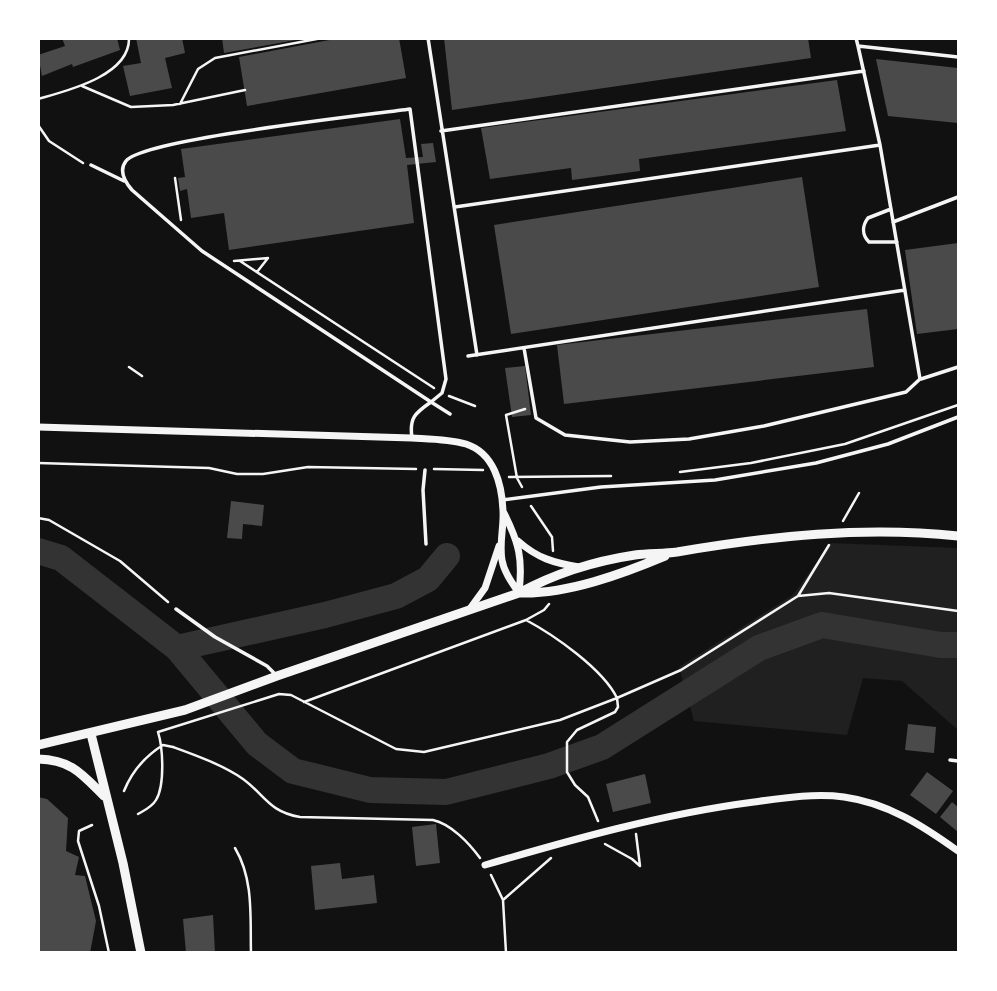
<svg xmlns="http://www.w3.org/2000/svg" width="997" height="991" font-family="'IBM Plex Serif',serif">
  <rect width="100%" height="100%" fill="#111"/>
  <path fill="#202020" d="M831,543L958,548V730L902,681L863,678L847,735L694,721L679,667L793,595Z"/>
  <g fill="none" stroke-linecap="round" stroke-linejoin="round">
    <path stroke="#333" stroke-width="26" d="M38,551L61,558L177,648L257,744L293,771L370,790L446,792L549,766L602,747L759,648L822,625L941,645H958
      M177,648L325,615L396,596L428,579L447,556"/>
  </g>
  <path fill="#4a4a4a" d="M62,38H117L120,50L73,67L72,64L42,76L38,55L65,46Z
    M136,38H182L185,53L165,58L172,88L130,96L123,66L141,63Z
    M222,38H296V40L224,53Z
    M340,38H399L406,78L247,106L239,57Z
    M444,38H808L811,58L452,110Z
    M876,59L958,68V123L888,116Z
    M837,80L846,131L639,159L640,171L572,180L571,168L490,179L481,128Z
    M400,119L406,158L423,157L421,144L433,143L436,162L407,165L414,223L229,250L224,213L191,218L187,189L180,191L178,178L185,177L181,149Z
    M802,177L819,287L511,334L494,225Z
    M958,243V329L917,334L905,250Z
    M867,309L874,367L564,404L557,345Z
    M525,366L531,415L512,417L505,368Z
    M231,501L264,505L262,526L243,524L242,539L227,538Z
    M908,724L936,727L934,753L905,750Z
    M927,772L953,791L936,814L910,795Z
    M645,774L651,803L613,812L606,784Z
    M38,797L47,799L68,818L66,851L79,857L75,875L85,876L96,921L90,953H38Z
    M952,802L958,807V832L940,817Z
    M436,824L440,863L416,866L412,827Z
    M340,863L342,879L374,875L377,903L315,910L311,866Z
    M213,915L215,953H186L183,919Z"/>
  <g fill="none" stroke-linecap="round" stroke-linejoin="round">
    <path stroke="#f5f5f5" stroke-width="2.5" d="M82,86L131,107L173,105L245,90
      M38,99C66,91 130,76 129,38
      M180,104L198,69L215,58L322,38
      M38,125L49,141L83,163
      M175,178L181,220
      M234,261L268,258L257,272
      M240,261L434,388
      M129,367L142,376
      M449,396L475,406
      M38,463L209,468L237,474H263L308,467L416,469
      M434,469L483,470
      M680,472L751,463L845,444L958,405
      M509,477L611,476
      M522,487L517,478L506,415L525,409
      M531,506L552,537L553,551
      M38,518L49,520L120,561L168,602
      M843,521L859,493
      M798,596L829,545
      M526,620C554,635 603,669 617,698L681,670L798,596L829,593L958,611
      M304,702L526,620L544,610L549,604
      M124,791C132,771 144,757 163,745L173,747C195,755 223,765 243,779C265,795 269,812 300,817L433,820C451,824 469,843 480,858
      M138,814C145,810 152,807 156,800C165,785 163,748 158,732L279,694L291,695L396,749L424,752L560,720L617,698L618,707L615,712L577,730L567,742V772L575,785L588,797L598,821
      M92,825L79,831L78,841L99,906L109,953
      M605,844L632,859L640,866L636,834
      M235,848C254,880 250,917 251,953
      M491,875L503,900L506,953
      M503,900L551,858"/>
    <path stroke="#f5f5f5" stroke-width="3.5" d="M428,38L477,355
      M856,38L858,46
      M410,109L446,379L442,393L431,402L202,251L132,190C126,183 118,171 126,161C144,139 368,115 410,109Z
      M441,131L864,71
      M880,145L858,46L958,57
      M91,165L124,181
      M455,207L880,145L920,379L906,392L764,426L689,439L630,442L565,435L536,418L524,348
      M891,209L868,218C862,226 862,235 869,242H897
      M893,222L958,197
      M468,356L905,290
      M921,379L958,367
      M412,438C409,418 415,413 431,402L450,414
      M425,470L423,490L426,544
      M502,500L601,487L715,480L816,463L888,444L958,417
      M176,609L215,637L267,666L276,675
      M950,760L958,761"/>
    <path stroke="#f5f5f5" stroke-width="7" d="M38,427L412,438C430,439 449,439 466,444C494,453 502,484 503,511C504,527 499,543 502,560C504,572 512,583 519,593
      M504,513C519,543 523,559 519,592
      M518,541C537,558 554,563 579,567
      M469,610L485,588L499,546
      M485,865C574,839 662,814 754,802C783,798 815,793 844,797C888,803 923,826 958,851"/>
    <path stroke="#f5f5f5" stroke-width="9" d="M521,593C568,594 622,574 665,556
      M91,734L123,863L141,953
      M38,745L185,710L277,676L519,593C554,574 595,561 635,555C649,553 663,554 677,552C770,536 864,526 958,536
      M38,759C72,760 82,774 104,796"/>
  </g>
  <rect width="997" height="991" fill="none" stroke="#ffffff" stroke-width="80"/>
</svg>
